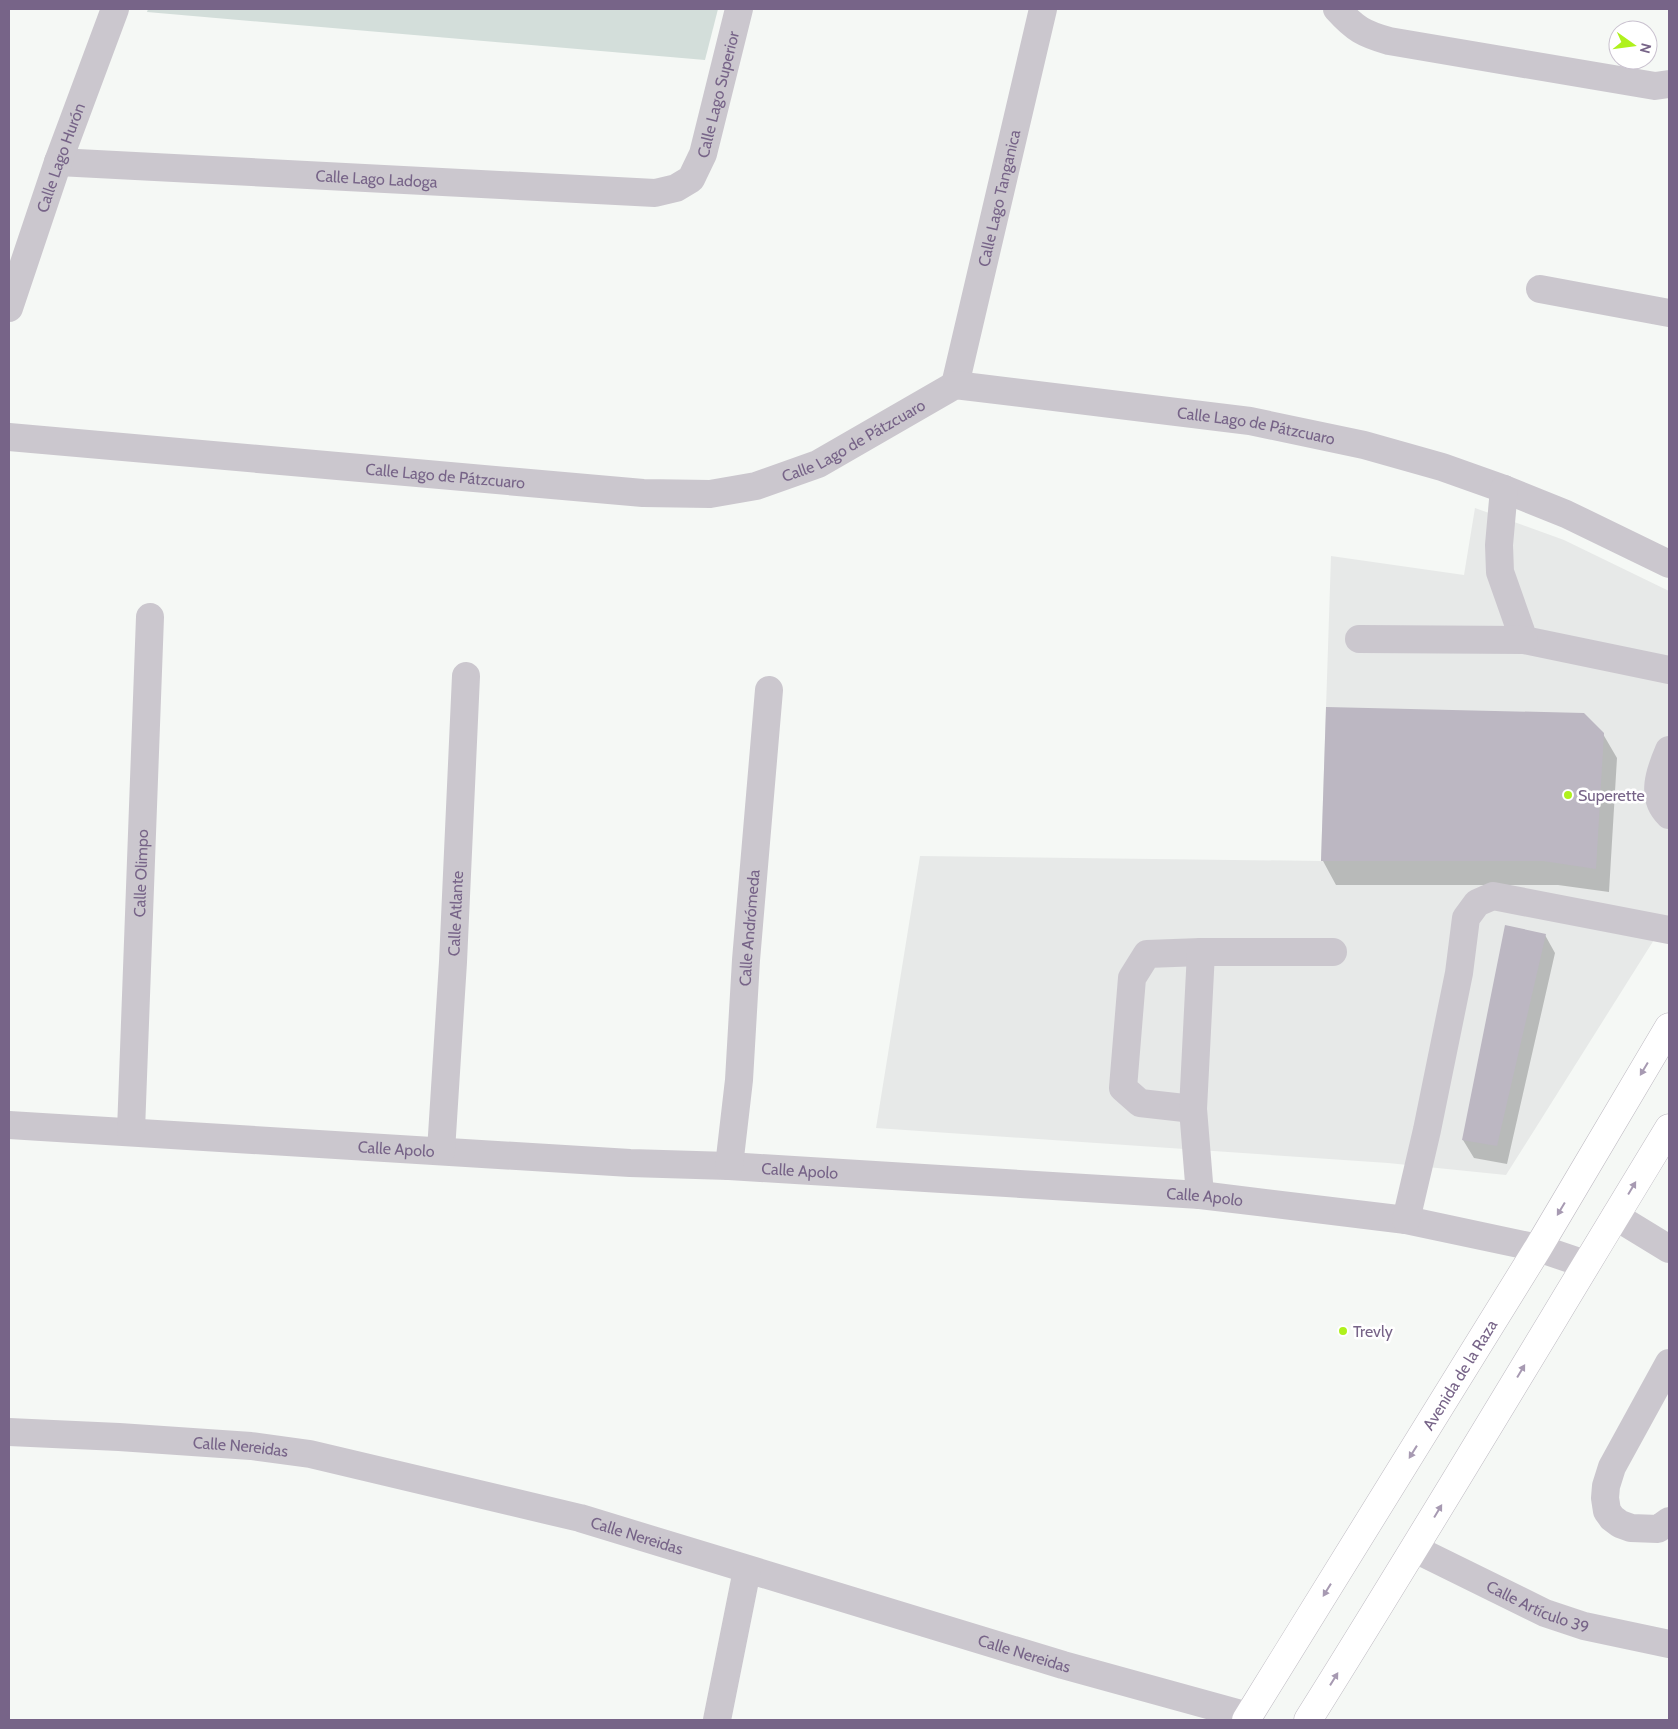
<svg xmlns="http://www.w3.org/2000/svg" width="1678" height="1729" font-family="Cabin,sans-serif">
  <rect width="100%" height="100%" fill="#f5f8f5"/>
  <path fill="#e7e9e8" d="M1475,508L1564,540L1669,591V916L1506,1175L1388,1163L876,1128L920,856L1321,861L1331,556L1464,575Z"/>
  <path fill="#d3deda" d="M148,9H718L705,60L147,12Z"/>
  <path fill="#0003" d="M1603,734L1617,758L1609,892L1558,885H1336L1323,861Z
    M1545,935L1555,953L1507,1164L1474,1158L1463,1140Z"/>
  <path fill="#bcb7c2" d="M1326,707L1584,713L1604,733L1596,869L1543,861H1321Z
    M1505,925L1546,934L1497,1146L1462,1140Z"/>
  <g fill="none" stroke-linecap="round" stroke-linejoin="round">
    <defs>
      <g id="major">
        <path id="s11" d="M1246,1720L1538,1248L1669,1027"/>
        <path d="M1308,1720C1431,1524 1549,1325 1669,1128"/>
      </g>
    </defs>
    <use href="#major" stroke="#bebac2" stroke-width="29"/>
    <g stroke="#cbc7ce" stroke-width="28">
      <path d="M1337,9C1355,29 1364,34 1389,41L1655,86L1669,84"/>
      <path id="s1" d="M58,162L655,193L676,188L691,179L703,154L739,9"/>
      <path d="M1540,289L1669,313"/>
      <path id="s2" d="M9,308L58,162L115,9"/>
      <path id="s3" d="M955,385L1043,9"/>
      <path id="s4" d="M9,437L643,493L710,494L756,486L818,464L955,385L1250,421L1364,445L1442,467L1504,489L1566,514L1669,564"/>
      <path d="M1504,489L1499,545L1500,572L1524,640L1669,670"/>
      <path d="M1359,639L1524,640"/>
      <path d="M1669,750C1660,771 1650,797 1669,815"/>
      <path d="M1193,1109L1140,1103L1123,1088L1132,978L1147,954L1201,952"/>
      <path id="s5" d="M9,1125L630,1163L729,1166L1200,1195L1406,1220L1538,1248L1585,1264"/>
      <path id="s6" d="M131,1131L150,617"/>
      <path id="s7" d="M441,1151L453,962L466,676"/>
      <path id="s8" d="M729,1166L739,1080L746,960L769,690"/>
      <path d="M1200,1195L1193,1109L1201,952H1333"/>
      <path d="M1615,1216L1669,1249"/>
      <path d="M1406,1220L1427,1130L1459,973L1466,918L1477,903L1493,896L1669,930"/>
      <path d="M1669,1363L1612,1467L1606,1486L1605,1498L1607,1511L1612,1518L1620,1524L1631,1528L1658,1529L1669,1521"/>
      <path id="s9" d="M9,1432L119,1437L251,1446L310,1454L580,1518L1063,1665L1248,1716"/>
      <path id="s10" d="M1415,1549L1545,1613L1584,1626L1669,1644"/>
      <path d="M717,1720L747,1570"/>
    </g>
    <use href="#major" stroke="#fff" stroke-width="28"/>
  </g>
  <defs><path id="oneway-solid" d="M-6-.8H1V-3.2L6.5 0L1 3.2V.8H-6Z" transform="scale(1.25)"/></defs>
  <g fill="#a79ab2">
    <use href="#oneway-solid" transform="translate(1644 1069) rotate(121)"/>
    <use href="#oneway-solid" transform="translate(1632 1188) rotate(-59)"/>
    <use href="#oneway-solid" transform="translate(1561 1209) rotate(121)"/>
    <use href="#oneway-solid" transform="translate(1521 1371) rotate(-59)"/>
    <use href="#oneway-solid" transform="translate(1413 1452) rotate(122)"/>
    <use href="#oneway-solid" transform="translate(1438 1511) rotate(-59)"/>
    <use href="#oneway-solid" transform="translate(1327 1590) rotate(122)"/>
    <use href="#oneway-solid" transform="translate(1334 1679) rotate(-58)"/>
  </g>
  <g fill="#aff11c" stroke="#fff" stroke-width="2">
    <circle cx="1568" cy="795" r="5"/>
    <circle cx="1343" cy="1331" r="5"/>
  </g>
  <g text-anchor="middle" stroke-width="5" stroke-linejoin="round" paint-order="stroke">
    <g font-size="16" fill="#776488" stroke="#fff">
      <text dy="6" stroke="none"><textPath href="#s1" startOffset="726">Calle Lago Superior</textPath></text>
      <text dy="6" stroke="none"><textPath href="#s2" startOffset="159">Calle Lago Hurón</textPath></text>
      <text dy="6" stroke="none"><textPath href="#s1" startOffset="319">Calle Lago Ladoga</textPath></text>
      <text dy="6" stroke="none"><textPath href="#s3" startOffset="192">Calle Lago Tanganica</textPath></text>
      <text dy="6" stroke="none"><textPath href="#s4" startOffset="1278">Calle Lago de Pátzcuaro</textPath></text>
      <text dy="6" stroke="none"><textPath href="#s4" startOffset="858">Calle Lago de Pátzcuaro</textPath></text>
      <text dy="6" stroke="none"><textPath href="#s4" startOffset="438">Calle Lago de Pátzcuaro</textPath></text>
      <text dy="6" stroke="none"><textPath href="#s6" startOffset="258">Calle Olimpo</textPath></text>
      <text dy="6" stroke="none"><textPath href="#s7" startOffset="238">Calle Atlante</textPath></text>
      <text dy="6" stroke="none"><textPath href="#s8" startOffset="239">Calle Andrómeda</textPath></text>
      <text dy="6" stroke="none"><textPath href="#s5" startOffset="388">Calle Apolo</textPath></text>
      <text dy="6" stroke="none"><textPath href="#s5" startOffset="792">Calle Apolo</textPath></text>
      <text dy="6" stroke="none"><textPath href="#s5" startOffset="1198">Calle Apolo</textPath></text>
      <text dy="6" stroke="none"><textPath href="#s11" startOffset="406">Avenida de la Raza</textPath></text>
      <text dy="6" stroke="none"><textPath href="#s9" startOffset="232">Calle Nereidas</textPath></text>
      <text dy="6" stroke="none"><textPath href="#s9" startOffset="639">Calle Nereidas</textPath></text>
      <text dy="6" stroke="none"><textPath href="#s10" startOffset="136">Calle Artículo 39</textPath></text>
      <text dy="6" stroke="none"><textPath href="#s9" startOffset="1044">Calle Nereidas</textPath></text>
    </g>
    <g font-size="16" fill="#776488" stroke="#fff" text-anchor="start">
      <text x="1578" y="801">Superette</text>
      <text x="1353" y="1337">Trevly</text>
    </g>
  </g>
  <rect width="1678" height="1729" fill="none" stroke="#776488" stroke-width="20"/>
  <g transform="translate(1633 45) rotate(104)"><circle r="24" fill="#ffffff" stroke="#c9c1cf"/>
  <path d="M0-4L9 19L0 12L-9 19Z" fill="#aff11c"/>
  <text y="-8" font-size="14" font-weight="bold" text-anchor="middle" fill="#776488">N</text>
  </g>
</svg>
